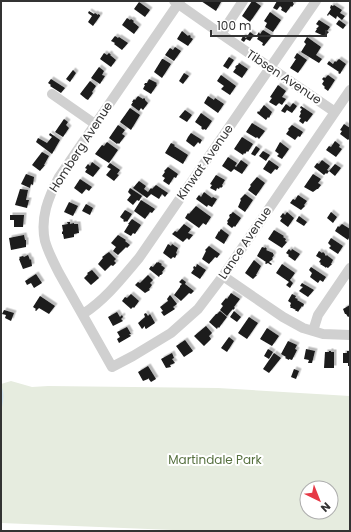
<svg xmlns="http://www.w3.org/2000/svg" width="351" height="532" font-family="Poppins,sans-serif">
  <defs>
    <filter id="shadow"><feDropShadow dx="2.5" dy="-2.5" stdDeviation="0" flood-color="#0004"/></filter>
  </defs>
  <rect width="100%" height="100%" fill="#fff"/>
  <path fill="#e6ecdf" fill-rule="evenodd" d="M11,381L32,387L48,386L218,388L350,396V531H197L1,523V384ZM307,488H331V512H307Z"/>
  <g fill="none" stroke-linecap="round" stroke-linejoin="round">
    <path stroke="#cfe2ee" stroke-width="2.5" d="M1,389C3,394 2,401 1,406"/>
  </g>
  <path fill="#1a1a1a" filter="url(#shadow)" d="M201,1H220L221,2L216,11Z
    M252,1H254L261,6L250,22L242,16Z
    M277,1H291L293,2V3L294,4L292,7L291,6L286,13L281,10L282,8L280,6L277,10L273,8Z
    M139,2L150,10L145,17L134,9Z
    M331,5L333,6L334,5L342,10L340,13L345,16L342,20L337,16L336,19L329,14L328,16L327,15L331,9L330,8Z
    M89,11L94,14L95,13L98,15V14L100,15V16L93,26L88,22L92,16L88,13Z
    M270,12L281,20L273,32L265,27L267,23L264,21Z
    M127,18L130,20L131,19L134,21L133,22L139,27L134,34L122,25Z
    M319,20L330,27L327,31L329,32L327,34L326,33L324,36L315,32L317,29H316L319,26L316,24Z
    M339,20L346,25L343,29L336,24Z
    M263,30L271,35L270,37H271L264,46L262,45L263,43L257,39L259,36L257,35L259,32L260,34Z
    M182,31L188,36L189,35L191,36L190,37L193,39L188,46L177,39Z
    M250,32L254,35L250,41L246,39L244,42L241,40L243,36L246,38Z
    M115,36L118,38L119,37L128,43L122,50L114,44L115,43L111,41Z
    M307,37L321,47L316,55L322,59L319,63L301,52L306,44L304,42Z
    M175,47L181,51L174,61L165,55L170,48L173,50Z
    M104,53L107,55L109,53L111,55H110L116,60L111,67L100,59Z
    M297,53L307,60L298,73L290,68L296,59L294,58Z
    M229,57L234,60L228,69L223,66Z
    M162,59H163L171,64L162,78L154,72Z
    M339,59L346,64L340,74L338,73L339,72L327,64L329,61L333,64L335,61L336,62Z
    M239,63L248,69L242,78L233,72L236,68L235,67L237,65H238Z
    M99,67L104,71L102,75L105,76L100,84L91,78Z
    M73,70L76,73L70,82L66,79Z
    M184,73L189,76L183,84L179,81Z
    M221,75L236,86L230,95L221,89L224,86L217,81Z
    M328,75L335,80L328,91L324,88L325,87L322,84L324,81L322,79L324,77L325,78Z
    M51,79L65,88L61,93L50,86L51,85L48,83Z
    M149,79L157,83L156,84L157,85L151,94L143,89L145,85H144L145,83H147Z
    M90,81L96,86L92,92L93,93L88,100L86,99L80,94Z
    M278,85L286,91L282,97L286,99L282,105L279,103L276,106L269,102L272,98L270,97Z
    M138,96L143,99L144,98L145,99V100L148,103L143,110L141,108L139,111L131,105L133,102H132L134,99L135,100Z
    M208,96L214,100L215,98L224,104L218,113L204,103Z
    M293,103L297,106L292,113L287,110L285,113L281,111L286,104L290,107Z
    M264,105L272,112L269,118L268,117L266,120L257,113L258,111L259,112Z
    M301,106L313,114L307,122L305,121L303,124L299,121L301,118L299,117L301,113L300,112L302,109L300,108Z
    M130,108L140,115L131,130L120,122Z
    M185,110L192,115L187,122L179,117Z
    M201,113L212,121L206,130L204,129L203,130L201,128L202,127L195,122Z
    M64,119L68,122L66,125L69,128L63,137L55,132Z
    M252,123L265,131L259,139L257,137L256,138L246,132Z
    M344,124L350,128V139H349L348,140L340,134L342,131L340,130Z
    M118,125L125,130L122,134L125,136L119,144L118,143L117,144L109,138Z
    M292,125L303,132L300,137L298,136L295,140L286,134L289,130L288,129Z
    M50,133L60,140L52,154L36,142L38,138L47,143L52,137L49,135Z
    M191,133L202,140L200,144L198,142L194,147L186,141L188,137Z
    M242,137L253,144L248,152L247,151L245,154L244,153L243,155L234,149Z
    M335,141L340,145L339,147L342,149L336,157L326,150L329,146L331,147Z
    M107,142L118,150L109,163L95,154L102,145L104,146Z
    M280,142L289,149L282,159L277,156L279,154L275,151Z
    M171,143L175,145L174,146L188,155L183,164L165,153Z
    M256,146L260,149L255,156L251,154Z
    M263,151L270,155L266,161L259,156Z
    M42,152L49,156L44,165H45L40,171L32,165Z
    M228,157L237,163L235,166L236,167L241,160L248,165L242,174L234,169L231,172L222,166Z
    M269,160L279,167L277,170L275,169L271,174L263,169Z
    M322,160L330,166L327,170L329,171L327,174L326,173L324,175L314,167L317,163L319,164Z
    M92,162L100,168L93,177L85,172L87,169L85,168L88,164L90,166Z
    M110,163L120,170L117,174L119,175L114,181L106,175L111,169L107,167Z
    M335,164L341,168L335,176L329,171Z
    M168,167L178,174L176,178L174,177L169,185L163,181L165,178L162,176L165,172L164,171Z
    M26,174L34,177L33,185L31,184L30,188L21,184Z
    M313,174L321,179L318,183L321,185L318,189H317L313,192L304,187Z
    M216,175L225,180L222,185L223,186L221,188L220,187L219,189L217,188L216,191L210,188L212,185L210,184Z
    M257,177L265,183L256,196L248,190L251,186L250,185Z
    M80,179L92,187L89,191L86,189L82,194L74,188Z
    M139,181L146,186L144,189L148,192L151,188L152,189L156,185L168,193L165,197L162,194L159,199L151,194L147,198L133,188Z
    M130,188L142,196L139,201L137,200L133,205L127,200L131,195L128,192Z
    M20,189L28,190L26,200H29L27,208L15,205Z
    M204,192L212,198L213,197L217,199L212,207L208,205L207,207L196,199L199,195L201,197Z
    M245,194L253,200L245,212L238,207L241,200L240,199Z
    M298,195L307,201L304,205L305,206L301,210L290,203L293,199L295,200Z
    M141,200L155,209L152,213L150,212L145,219L134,211Z
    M69,202L78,206L73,216L64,212Z
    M86,204L93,208L90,215L82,211Z
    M196,206L211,217L206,225L203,223L199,228L185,218L188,213L189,214Z
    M125,210L132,214L127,222L126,221L125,222L123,221L124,220L120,217Z
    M233,212L241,218L235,227L234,226L232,228L227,224L228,222L227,221L230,217L229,216L230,214H231Z
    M287,212L294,218L288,227L280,221L282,218L280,217L283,213L285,215Z
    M331,212L337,217L333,223L327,218Z
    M10,215H24L23,227H14V220H10Z
    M299,216L307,222L304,226L296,221Z
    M132,219L141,225L135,234L133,233L131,236L124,232L129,224H128Z
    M67,222H70V224L74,223V224H78L79,233L74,234V237L64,239L63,234H62V232L63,231L62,225L68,224Z
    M184,224L191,229L188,233L193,235L189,240L187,238L183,242L172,234L175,231L177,232Z
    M342,224L350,229V236L348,240L335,231L338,226L339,227Z
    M221,229L229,235L224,244L215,238L219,231V232Z
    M274,230L284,236L283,237L286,239L285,241L287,242L282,248L268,239Z
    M24,235L25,240H26V247L11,250L9,238Z
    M118,235L126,240L125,241L130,245L127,248L126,247L118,255L113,251L116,247L111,243Z
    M331,238L343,246L338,254L329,248L331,246L328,243Z
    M168,244L171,246L172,244L178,248L176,253L177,254L175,258L173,257L171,259L163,253Z
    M209,246L220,254L217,258L215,257L209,264L202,259L206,251L205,250Z
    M262,247L265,248V247L267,249L266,250L273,253V254L274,255L272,258L273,259L269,262L272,264L271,265L268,263L266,264L265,263L266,262L257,256Z
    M289,249L291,251L292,249L300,254L295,261L288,256L289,255L286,253Z
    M319,251L322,253L323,252L325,254V255L326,256L327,255L328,256L332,259L333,260L331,264H332L328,268L326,267V268L325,267L320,264L321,263L319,262L321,259L316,256Z
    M109,252L116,259L114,261L116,263L113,266L111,265L105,271L98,264L103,258L102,257Z
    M28,255L30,260L31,259L32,266L23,269L19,259L20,258L19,257L23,256L24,257Z
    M254,260L261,266L256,275H257L253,279L245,273Z
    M157,262L158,263V262L162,264L161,265L165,268L162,272L163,273L161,275H160L159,277L149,269L151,266L153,267Z
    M197,264L206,270L200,279L191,273L194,269L193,268L194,266L196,267Z
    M282,264L295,273L290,280L293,283L290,288L286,285L289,282L276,273Z
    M311,267L326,277L323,282L320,280L318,283L310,277L312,273L309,270Z
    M92,270L99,278L91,285L84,278L88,274L87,273Z
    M36,274L42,283L34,288L31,283L27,285L25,281Z
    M148,275L153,280L150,283L152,285L149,289L150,290L145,293L135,285L138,282L140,283Z
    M182,279L186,282L185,284L194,291L191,294L189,293L181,301L174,295L180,287V286L182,284L179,282Z
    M302,283L314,290L308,297L299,291L303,287L300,286Z
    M231,293L240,299L234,307L235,308L233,310V309L231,311L227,316L220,310L223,306L221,304L226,298L227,299Z
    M131,294L139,301L134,308L133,307L131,309L122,301L125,297L127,298Z
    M292,294L296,296L295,298L298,299L297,300L304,304L303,307L302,306L298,312L297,311H295L296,310L292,308H290L291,307L290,306L291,303L288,301Z
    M170,295L177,304L173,307L175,309L164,316L161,312L163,311L160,307L168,301L167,299Z
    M40,296L55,306L49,314L39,308L36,311L35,310L36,309L33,307Z
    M350,305V316L348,317L346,314H345L343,309Z
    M4,310L14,313L11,321L5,318L6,315L2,314Z
    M220,311L227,317L221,325L219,328L218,327L217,329L209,322L216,314H217Z
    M234,311L241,317L237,322L230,317Z
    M117,312L120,317L122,315L123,317L121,319L123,321L113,326L108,317Z
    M146,313L148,316L150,314L155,323L146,329L145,328V326L142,329L138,323L145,317L144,314Z
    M249,317L258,323L247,339L238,333Z
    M206,326L212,333L209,336L211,339L204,346L194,336Z
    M127,327L131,334H129L131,336L119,343L117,339L120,337L117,332Z
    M267,328L279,336L272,346L260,339Z
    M229,337L234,341L227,352L221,348Z
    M185,340L193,351L184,357L176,346Z
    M288,341L297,345L295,349L297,350L292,360L289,359V360L285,358L286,357L281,354Z
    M268,349L273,352L269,359L264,356Z
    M306,349L315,351L312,363H308L309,360L304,359Z
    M329,351H331V352H334V368H324L325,352H329Z
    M347,351H349V353H350V366H348V363H343V353H347Z
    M172,353L174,358L172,359L175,363L170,365L171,367L166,368L161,359Z
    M274,353L281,358L269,373L263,369Z
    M148,366L156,379L151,382L148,378V379L143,381L138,372Z
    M294,369L299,371L296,379L291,377Z"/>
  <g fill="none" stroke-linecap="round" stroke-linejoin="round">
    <path stroke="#d0d0d0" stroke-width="10" d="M174,1L221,34L335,112
      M180,1L59,177C48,198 40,218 45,241C48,252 54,263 59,273L112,367L133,356L171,333L198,309L223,276L350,90
      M221,34L243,1
      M52,94L95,124
      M223,276L283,317L303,328L323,334L350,335
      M83,314C106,299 122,278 139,258L316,1
      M313,331L318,315L350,268"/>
  </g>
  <g text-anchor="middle" stroke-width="4" stroke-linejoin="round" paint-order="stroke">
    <g font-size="12" fill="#333" stroke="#fff">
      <text transform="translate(284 77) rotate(34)" y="4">Tibsen Avenue</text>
      <text transform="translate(81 147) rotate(-57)" y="4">Homberg Avenue</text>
      <text transform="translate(205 162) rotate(-55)" y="4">Kinwat Avenue</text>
      <text transform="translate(245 243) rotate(-56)" y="4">Lance Avenue</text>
    </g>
    <g font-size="12" fill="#56703f" stroke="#fff">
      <text x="215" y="464">Martindale Park</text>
    </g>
  </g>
  <rect width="351" height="532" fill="none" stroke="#333333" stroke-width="4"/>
  <g transform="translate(319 500) rotate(137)"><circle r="19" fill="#ffffff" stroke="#adadad"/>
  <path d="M0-3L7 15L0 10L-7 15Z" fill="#e63946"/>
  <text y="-6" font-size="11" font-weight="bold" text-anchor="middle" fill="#333333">N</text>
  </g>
  <path d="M211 30v6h115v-6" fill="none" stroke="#333333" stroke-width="2"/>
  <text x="217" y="30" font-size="12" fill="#333333" stroke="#ffffff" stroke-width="3" paint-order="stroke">100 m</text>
</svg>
